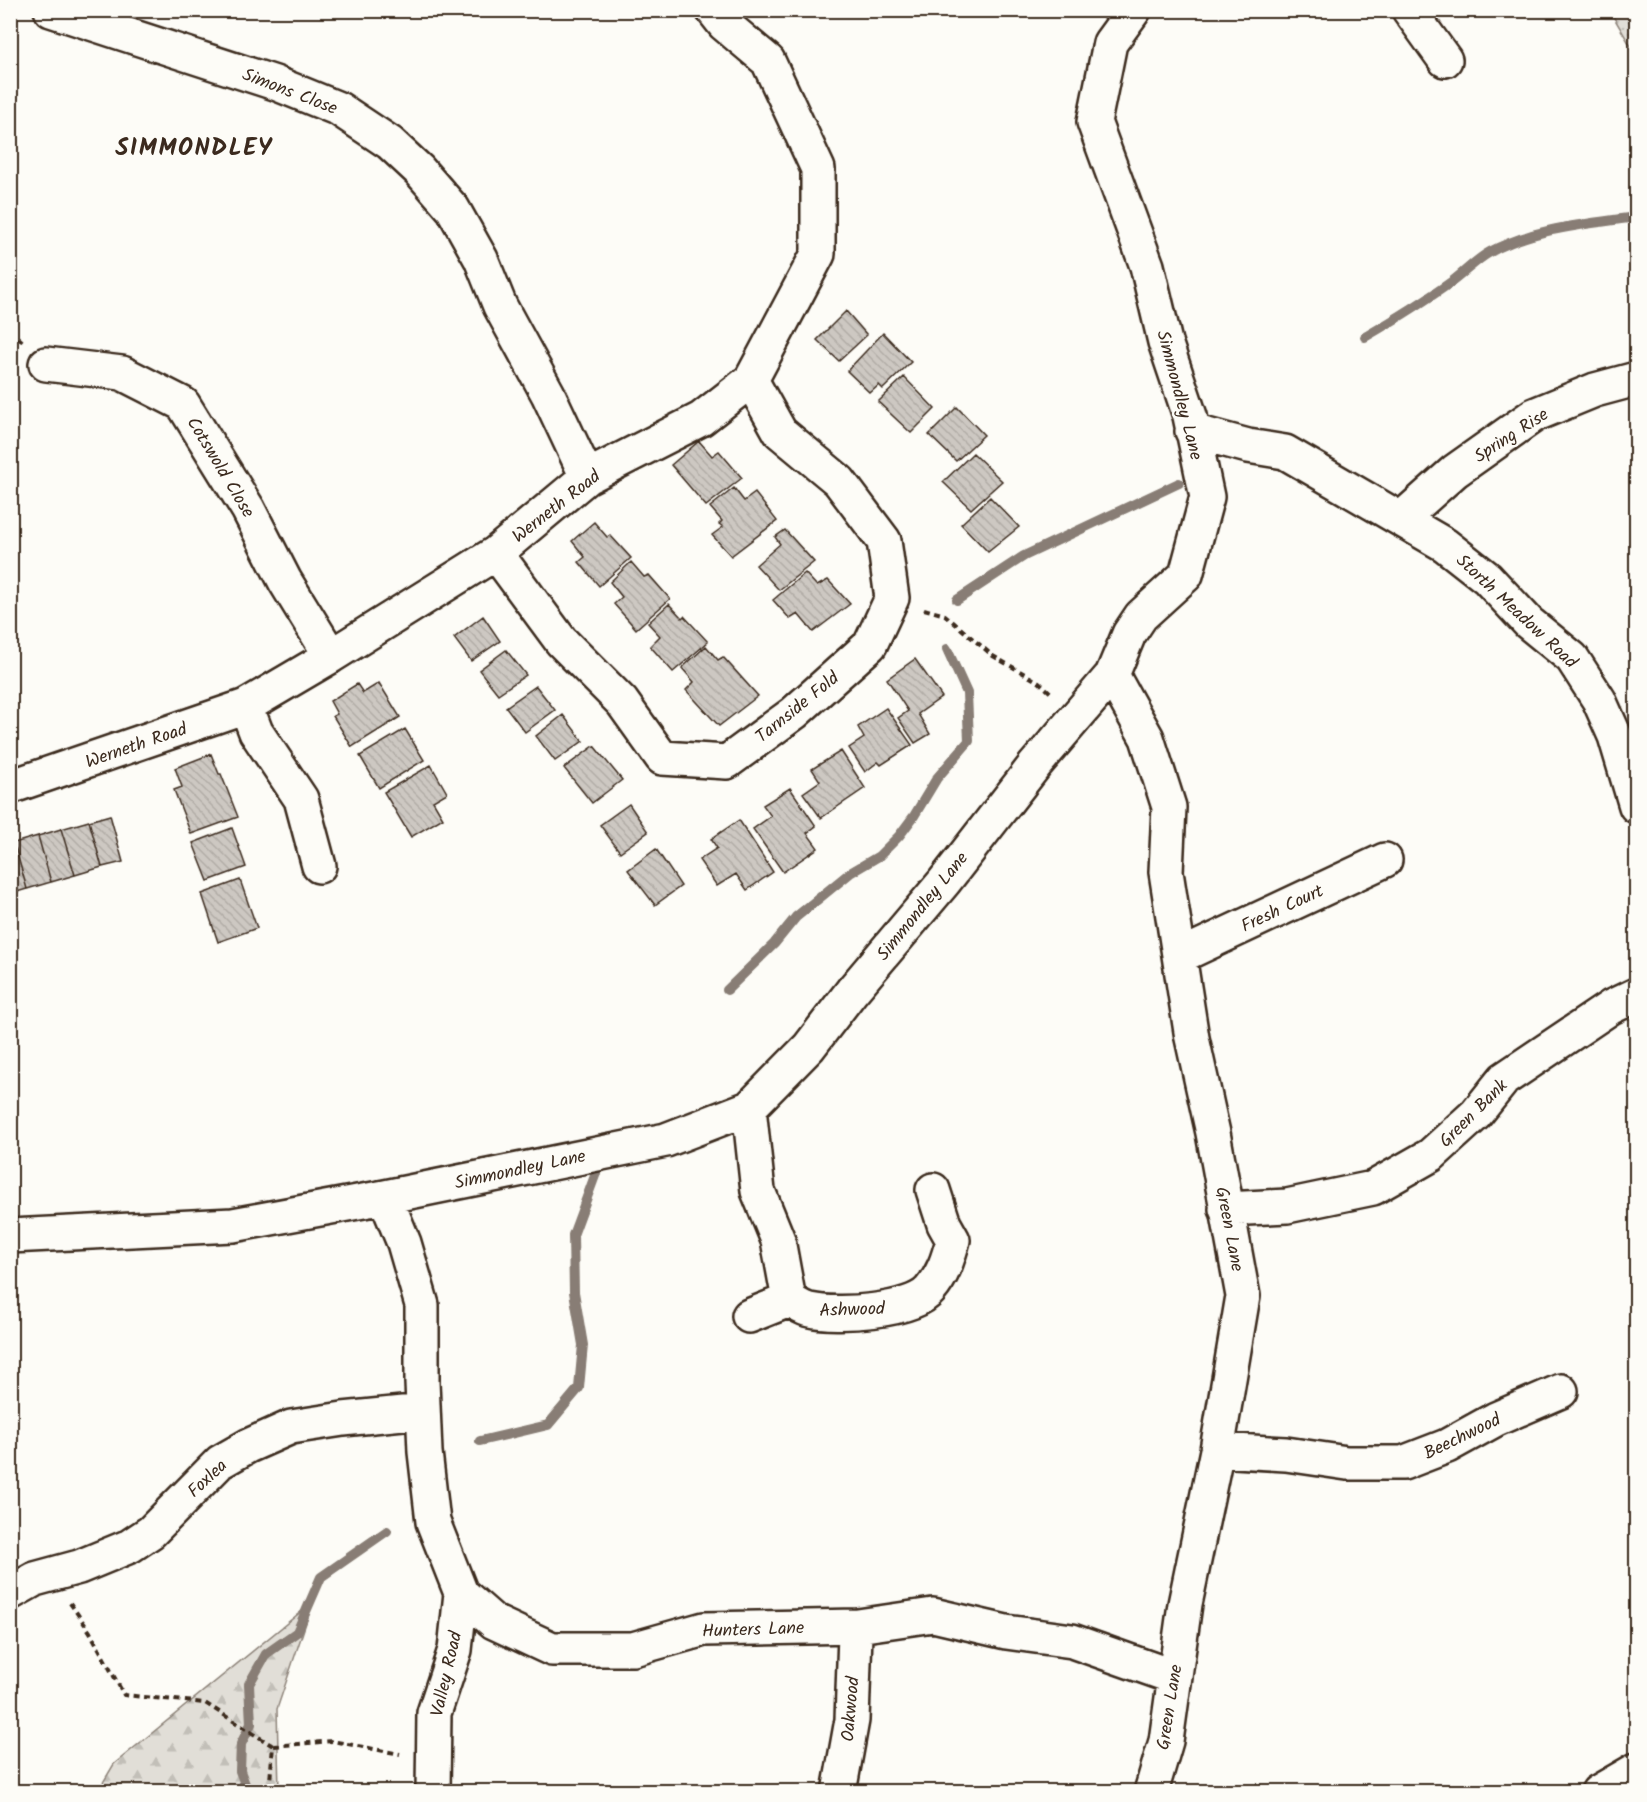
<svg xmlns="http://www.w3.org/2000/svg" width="1647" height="1802" font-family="Kalam,sans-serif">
  <defs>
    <pattern id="grass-dots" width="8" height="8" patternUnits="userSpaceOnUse" patternTransform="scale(1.5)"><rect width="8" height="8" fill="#e1ded7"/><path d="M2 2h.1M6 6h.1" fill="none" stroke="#c2bfb8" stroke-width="1.8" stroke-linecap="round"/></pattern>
    <pattern id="forest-firs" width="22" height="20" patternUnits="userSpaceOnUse" patternTransform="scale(1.5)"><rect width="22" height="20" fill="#e1ded7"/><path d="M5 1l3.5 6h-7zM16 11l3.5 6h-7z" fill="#c2bfb8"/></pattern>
    <pattern id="building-back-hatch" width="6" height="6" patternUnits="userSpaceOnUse" patternTransform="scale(1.5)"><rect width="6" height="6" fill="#cdc8c2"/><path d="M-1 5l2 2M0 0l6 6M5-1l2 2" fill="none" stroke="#b1aca6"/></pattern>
  </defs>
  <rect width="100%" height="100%" fill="#fdfcf7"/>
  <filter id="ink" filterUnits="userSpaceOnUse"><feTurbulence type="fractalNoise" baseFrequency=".0167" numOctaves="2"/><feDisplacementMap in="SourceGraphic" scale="12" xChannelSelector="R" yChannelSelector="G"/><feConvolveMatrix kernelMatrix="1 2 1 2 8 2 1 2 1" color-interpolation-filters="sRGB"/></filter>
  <g filter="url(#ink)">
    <path fill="url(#grass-dots)" stroke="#8e847a" stroke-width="1.5" d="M1610,11H1636V55Z"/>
    <path fill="url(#forest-firs)" stroke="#8e847a" stroke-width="1.5" d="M313,1602L277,1709L279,1791H98L114,1764Z"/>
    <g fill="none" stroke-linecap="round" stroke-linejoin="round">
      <path stroke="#887d74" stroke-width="10" d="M1365,337C1396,319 1425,301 1454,280C1466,271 1477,259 1490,252C1534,228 1588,224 1636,217
        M957,600L1024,556L1179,483
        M727,990L774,944L796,917L850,873L879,856L899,836L914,816L937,778L969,741L967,693L947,649
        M480,1441L548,1425L579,1388L583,1345L574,1292L573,1235L596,1173
        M248,1792L240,1771L241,1744L251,1724L249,1684L266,1654L297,1632L321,1577L387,1531"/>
    </g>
    <path fill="url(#building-back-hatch)" stroke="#3b2a1e" stroke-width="1.5" d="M846,311L867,335L839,361L817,340Z
      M883,333L911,362L883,389L879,385L870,393L847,371Z
      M904,377L935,409L911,433L878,402Z
      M957,407L984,435L956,461L929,435Z
      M699,441L712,456L719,451L742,478L706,506L671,465Z
      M973,453L1002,481L971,509L943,482Z
      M734,488L744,501L755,493L777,521L731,556L712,535L723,527L719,524L722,521L710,507Z
      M990,497L1019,527L988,552L961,524Z
      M594,522L607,537L610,535L631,558L599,586L579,562L585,557L572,541Z
      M785,530L814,562L779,590L756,565L780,544L775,537Z
      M631,562L644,577L649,575L670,599L636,629L614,604L622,597L610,582Z
      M805,573L817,586L828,580L850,604L813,632L798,614L790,619L773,600Z
      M669,604L682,618L684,616L708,642L673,672L650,646L660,636L648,623Z
      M483,616L500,641L471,661L454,638Z
      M706,646L718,660L723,657L758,696L719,726L686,690L694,682L682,668Z
      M506,650L526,675L498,694L479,670Z
      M915,659L942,697L918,714L930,734L915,743L898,718L908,711L887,679Z
      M379,683L400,717L352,747L333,716L337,714L330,701L357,684L363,693Z
      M536,686L555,710L525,732L506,707Z
      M886,708L912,745L881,765L878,762L865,772L849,748L864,738L858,727Z
      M563,715L583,741L555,761L536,736Z
      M405,729L424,760L379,788L360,756Z
      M594,746L622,780L592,803L564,768Z
      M841,751L865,788L821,818L803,793L820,781L812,769Z
      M211,754L219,774H221L238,817L191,834L174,790L182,787L175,768Z
      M431,765L447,793L433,801L443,818L411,837L384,792Z
      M790,788L816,826L807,833L818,848L783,872L753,829L771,816L763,805Z
      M629,804L648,832L620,852L600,825Z
      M110,815L123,862L102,867L89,821Z
      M739,820L773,872L747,890L736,874L717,886L699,860L717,848L711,839Z
      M89,821L102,867L75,875L61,829Z
      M232,828L246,867L208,881L193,843Z
      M61,829L75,875L51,882L38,836Z
      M38,836L51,882L27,889L14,843Z
      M14,843L27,889L10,894V844Z
      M656,849L681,886L655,905L628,870Z
      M240,880L257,928L218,942L202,894Z"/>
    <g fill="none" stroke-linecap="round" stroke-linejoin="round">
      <defs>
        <path id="minor" d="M51,10L275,83L339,109L390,143L419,170L453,209L481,259L500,306L548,394L587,477
          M1409,10L1445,60
          M46,364L122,373L183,404L248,509L285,581L331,656
          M1192,431L1248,446L1285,452L1445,545L1487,578L1529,623L1572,658L1599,700L1615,736L1636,806
          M1401,519L1455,471L1534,415L1595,390L1636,379
          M496,553L561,641L622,702L662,758L727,762L794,713L870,645L892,598L884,541L839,481L780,432L751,380
          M1112,675L1147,738L1169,807L1166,872L1192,1038L1213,1133L1243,1296L1217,1450L1185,1604L1166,1741L1151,1792
          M246,706L256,732L301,799L319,866
          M10,787L246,706L331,656L496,553L587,477L701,419L751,380L818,254V169L768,61L724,24L713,10
          M1180,956L1385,860
          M749,1108L758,1191L778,1240L789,1300C795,1303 803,1309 810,1310C836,1316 912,1312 930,1290C943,1275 948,1259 953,1240L944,1224L933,1190
          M385,1197L404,1243L422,1305V1382L425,1452L433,1522L461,1593L494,1622L552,1649H633L704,1629L858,1626L933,1615L1006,1632L1072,1641L1174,1677
          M1226,1209L1287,1206L1373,1188L1431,1155L1476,1114L1504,1079L1611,1007L1636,995
          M10,1236L233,1225L385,1197L666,1140L749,1108L809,1047L852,991L944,882L1035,765L1112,675L1129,634L1141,616L1186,575L1207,497L1190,416L1165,342L1147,266L1094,122L1110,43L1134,10
          M749,1316L789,1300
          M1217,1450L1286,1454L1347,1463H1403L1447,1446L1496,1419L1561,1391
          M10,1593L35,1579L79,1567L130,1546L151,1532L220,1462L248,1446L291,1427L343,1419L423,1411
          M433,1792L434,1713L455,1650L461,1593
          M839,1792L852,1720L855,1634L858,1626
          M1598,1792L1636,1770"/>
      </defs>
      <use href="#minor" stroke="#3b2a1e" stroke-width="38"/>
      <path stroke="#3b2a1e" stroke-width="4" stroke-dasharray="6 4.5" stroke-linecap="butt" d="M10,330L23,342
        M924,609L945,615L993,656L1039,682L1053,695
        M10,1545L17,1550
        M70,1603L90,1632L124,1695L205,1703L273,1746L269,1792
        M274,1746L332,1741L400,1754"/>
      <use href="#minor" stroke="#fdfcf7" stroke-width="33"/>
    </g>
  </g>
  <g text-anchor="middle" stroke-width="4.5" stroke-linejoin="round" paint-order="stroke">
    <g font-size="18" fill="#3b2a1e" stroke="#fdfcf7">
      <text transform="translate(290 91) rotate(21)" y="6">Simons Close</text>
      <text transform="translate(1180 395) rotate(75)" y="6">Simmondley Lane</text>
      <text transform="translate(1511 435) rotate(-33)" y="6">Spring Rise</text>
      <text transform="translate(221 467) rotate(59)" y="6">Cotswold Close</text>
      <text transform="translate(556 506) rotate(-38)" y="6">Werneth Road</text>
      <text transform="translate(1517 611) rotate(43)" y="6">Storth Meadow Road</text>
      <text transform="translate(797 707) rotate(-39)" y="6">Tarnside Fold</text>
      <text transform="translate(136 745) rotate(-19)" y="6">Werneth Road</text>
      <text transform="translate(922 906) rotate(-51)" y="6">Simmondley Lane</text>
      <text transform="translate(1282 908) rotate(-25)" y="6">Fresh Court</text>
      <text transform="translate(1473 1113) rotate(-45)" y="6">Green Bank</text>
      <text transform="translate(520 1169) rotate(-12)" y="6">Simmondley Lane</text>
      <text transform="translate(1230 1229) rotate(79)" y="6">Green Lane</text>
      <text transform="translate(852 1309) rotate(-2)" y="6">Ashwood</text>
      <text transform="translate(1462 1436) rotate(-26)" y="6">Beechwood</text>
      <text transform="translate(207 1478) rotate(-43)" y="6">Foxlea</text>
      <text transform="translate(753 1629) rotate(-2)" y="6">Hunters Lane</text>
      <text transform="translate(446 1674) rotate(-77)" y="6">Valley Road</text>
      <text transform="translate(1169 1707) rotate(-81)" y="6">Green Lane</text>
      <text transform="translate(850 1709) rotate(-85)" y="6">Oakwood</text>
    </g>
    <g font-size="24" font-weight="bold" letter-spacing="1.5" fill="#3b2a1e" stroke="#fdfcf7">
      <text x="194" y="155">SIMMONDLEY</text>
    </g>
  </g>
  <rect width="1647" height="1802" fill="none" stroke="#fdfcf7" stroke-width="36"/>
  <rect x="18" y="18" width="1611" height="1766" fill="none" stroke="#3b2a1e" stroke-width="2" filter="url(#ink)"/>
</svg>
